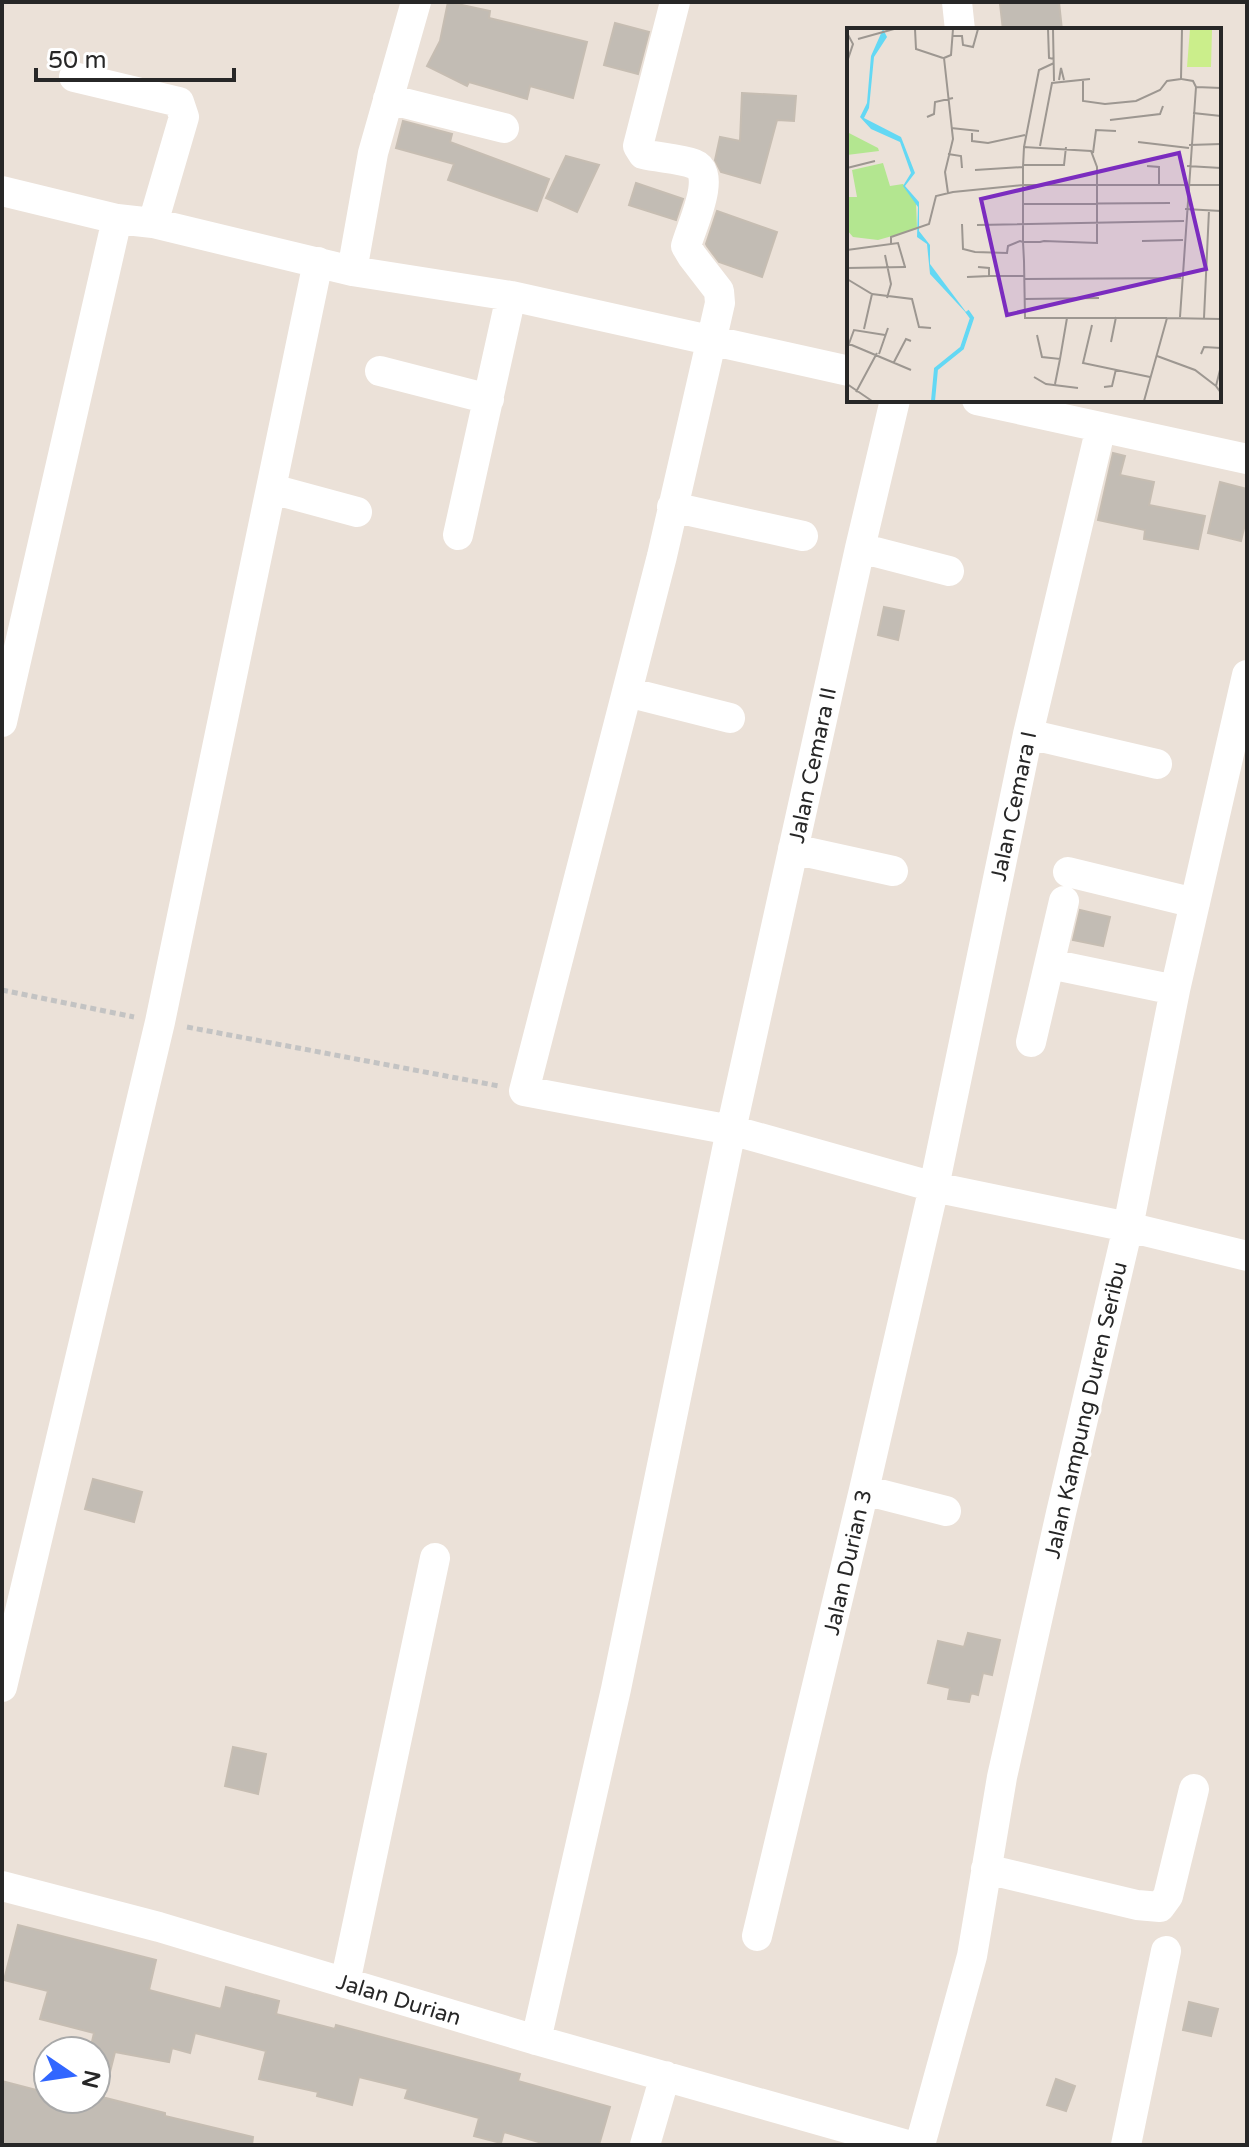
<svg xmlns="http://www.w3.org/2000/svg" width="1249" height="2147" font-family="'Varela Round',sans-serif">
  <rect width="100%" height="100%" fill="#ebe1d8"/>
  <path fill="#c2bcb4" stroke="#c6bdb2" stroke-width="2" d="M448,2L490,11L489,18L587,42L573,98L530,86L527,99L469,82L467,86L427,66L440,41Z
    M1020,2H1059L1062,30H1003L1000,4Z
    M615,23L649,32L638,74L604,65Z
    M742,93L796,96L794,121L777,120L760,183L721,172L715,160L720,137L740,141Z
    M403,121L452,134L450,142L549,179L537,211L448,180L454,164L396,148Z
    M566,156L599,165L577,212L546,198Z
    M636,183L683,199L676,220L629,205Z
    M717,211L777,232L762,277L719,262L707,246L706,244Z
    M1113,453L1125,456L1120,475L1154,482L1149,505L1205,516L1198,549L1144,539L1145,530L1098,520Z
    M1220,482L1247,489V516L1241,541L1208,533Z
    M884,607L904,611L898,640L878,635Z
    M1080,910L1110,917L1103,946L1073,940Z
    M93,1479L142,1492L134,1522L85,1509Z
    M968,1633L1000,1640L992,1675L983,1673L978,1695L971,1693L969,1702L948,1699L950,1688L928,1683L938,1641L964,1647Z
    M233,1747L266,1754L258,1794L225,1786Z
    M18,1925L156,1960L149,1990L221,2009L226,1987L279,2001L276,2014L335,2029L336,2025L487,2065L520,2074L518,2081L610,2107L599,2145H549L504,2132L501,2143L474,2136L479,2118L405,2098L408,2089L359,2077L352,2105L317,2096L318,2092L259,2079L266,2051L195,2033L190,2053L172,2048L169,2062L115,2052L104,2096H98L165,2113V2116L253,2137L252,2145H2V2081L48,2093V2099H96V2047L91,2046L94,2033L40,2019L48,1991L4,1980Z
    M1189,2002L1218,2009L1211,2036L1183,2030Z
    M1056,2079L1075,2086L1066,2111L1047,2105Z"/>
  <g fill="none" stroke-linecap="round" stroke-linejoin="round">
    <path stroke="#c3c3c3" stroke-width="5" stroke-dasharray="6 4" stroke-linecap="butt" d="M2,990L134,1017
      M187,1027L499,1086"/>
    <path stroke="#fff" stroke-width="30" d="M675,2L638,146L643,154C659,158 679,158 694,164C718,173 691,227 686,246L692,256L719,291L720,303L662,556L524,1091L731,1130L934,1187L1128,1227L1247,1256
      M957,2L960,30
      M74,77L179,102L184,117L153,223
      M388,99L504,128
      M2,191L117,219L153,223L352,271L511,296L849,371
      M352,271L373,153L416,2
      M380,371L489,399
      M977,400L1247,459
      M272,489L357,512
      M672,507L803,536
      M458,535L511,296
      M860,548L949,571
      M627,692L730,718
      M2,722L117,219
      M1028,734L1157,764
      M793,849L893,871
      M1068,872L1195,903
      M1050,964L1175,990
      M1031,1042L1064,901
      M864,1490L946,1511
      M2,1687L160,1022L318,262
      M986,1869L1137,1905L1160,1907L1168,1896L1194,1789
      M2,1886L159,1927L536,2040L907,2145
      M757,1936L864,1490L934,1187L1028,734L1101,427
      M345,1983L435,1558
      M536,2040L616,1689L731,1130L860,548L895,400
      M645,2145L665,2076
      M920,2145L972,1956L1002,1777L1061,1513L1128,1227L1175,990L1247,675
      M1126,2145L1166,1951"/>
  </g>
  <g text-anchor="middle" stroke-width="6" stroke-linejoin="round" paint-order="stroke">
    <g font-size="22" fill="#272727" stroke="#fff">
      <text transform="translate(812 765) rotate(-78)" y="8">Jalan Cemara II</text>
      <text transform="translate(1013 806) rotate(-78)" y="8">Jalan Cemara I</text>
      <text transform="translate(1085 1410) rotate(-77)" y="8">Jalan Kampung Duren Seribu</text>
      <text transform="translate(847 1562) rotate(-77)" y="8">Jalan Durian 3</text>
      <text transform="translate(399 1999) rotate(17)" y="8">Jalan Durian</text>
    </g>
  </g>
  <g transform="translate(847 28)">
    <rect width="374" height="374" fill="#ebe1d8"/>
    <path d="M0,104L31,120L32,123L0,127ZM36,135L43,158L56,156L69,174L70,201L31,212L6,209L0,202V169H10L5,142Z" fill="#b3e690"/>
    <path d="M343,1L365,2L364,39H340Z" fill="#cbee8b"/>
    <path d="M36,1L40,9L27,29L22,80L17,90L54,109L68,145L58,158L72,174V203L83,217V236L122,288L83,246L80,216L70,209L71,179L56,158L64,145L53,114L24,101L13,89L20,75L24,28Z" fill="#63d8f4"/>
    <path fill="none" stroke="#63d8f4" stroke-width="4" d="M86,373L89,341L115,320L125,290L120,283"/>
    <path fill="none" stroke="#9d9791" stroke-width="2" d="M68,1L69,21L96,30M201,1L202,30L207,31M206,1L207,53M0,5L6,16L0,34M105,8H115L116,17L126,19L131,1M11,11L47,1M212,52L214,40L217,52M236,52V73L258,76L289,73L313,62L320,53L334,51M349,59L374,60M346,85L374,88M80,89L87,86L88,74L106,70M263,92L313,86L316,78M104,100L132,103M125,105V113L141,115L178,107M291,114L342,120M342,117L374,116M193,118L205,55L243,51M177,119L192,42L207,35M246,125L249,102L269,103M101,126L114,128L115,140M176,137H217L219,119M300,138L312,139V156M340,138L374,140M0,140L28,133M128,142L176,139M101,165L98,144L106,111L97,30L104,27L106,1M176,176L323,175M338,181L374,183M115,196L116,221L128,224L160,225L161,218L173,213L176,214H193L197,213L250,215V139L244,123L177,119L176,139V214L177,233L178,290H320M130,197L337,193M295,213L336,212M44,217V209L82,196L89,168L106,164L176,157H374M0,222L51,215L58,239M38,227L44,256L40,270M0,240L59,239M142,248H178M120,249L142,248V240L131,239M0,251L25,266L65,271L72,299L84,300M178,251L334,250M178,271L252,270M333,289L349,59L346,53L334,51L335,1M357,290L362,182M245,297L236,335L303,349M17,301L25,266M190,307L195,329L213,331L220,290M264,314L269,289M0,315L64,342M0,321L7,302L38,307M32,326L41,300M354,326L357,319L374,320M310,328L348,342L369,358M47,334L59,311L64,313M374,338L369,358L374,365M187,349L199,356L231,360M0,356L25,373M208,356L213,331M257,359L265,358L269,341M9,364L30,325M297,373L320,290L374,291"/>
    <path fill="#7b2cbf" fill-opacity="0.15" stroke="#7b2cbf" stroke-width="4" d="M332,125L359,241L160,287L134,171Z"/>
    <rect width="374" height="374" fill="none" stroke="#272727" stroke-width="4"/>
  </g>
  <rect width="1249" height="2147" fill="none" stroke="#272727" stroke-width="8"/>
  <g transform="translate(72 2075) rotate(103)"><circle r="38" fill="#ffffff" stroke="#a9a9a9" stroke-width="2"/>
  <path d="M0-6L14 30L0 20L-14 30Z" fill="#3166ff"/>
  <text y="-12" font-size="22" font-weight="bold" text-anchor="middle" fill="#272727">N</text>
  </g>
  <path d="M36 68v12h198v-12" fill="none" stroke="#272727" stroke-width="4"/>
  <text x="48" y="68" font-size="24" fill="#272727" stroke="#ffffff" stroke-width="6" paint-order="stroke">50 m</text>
</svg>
